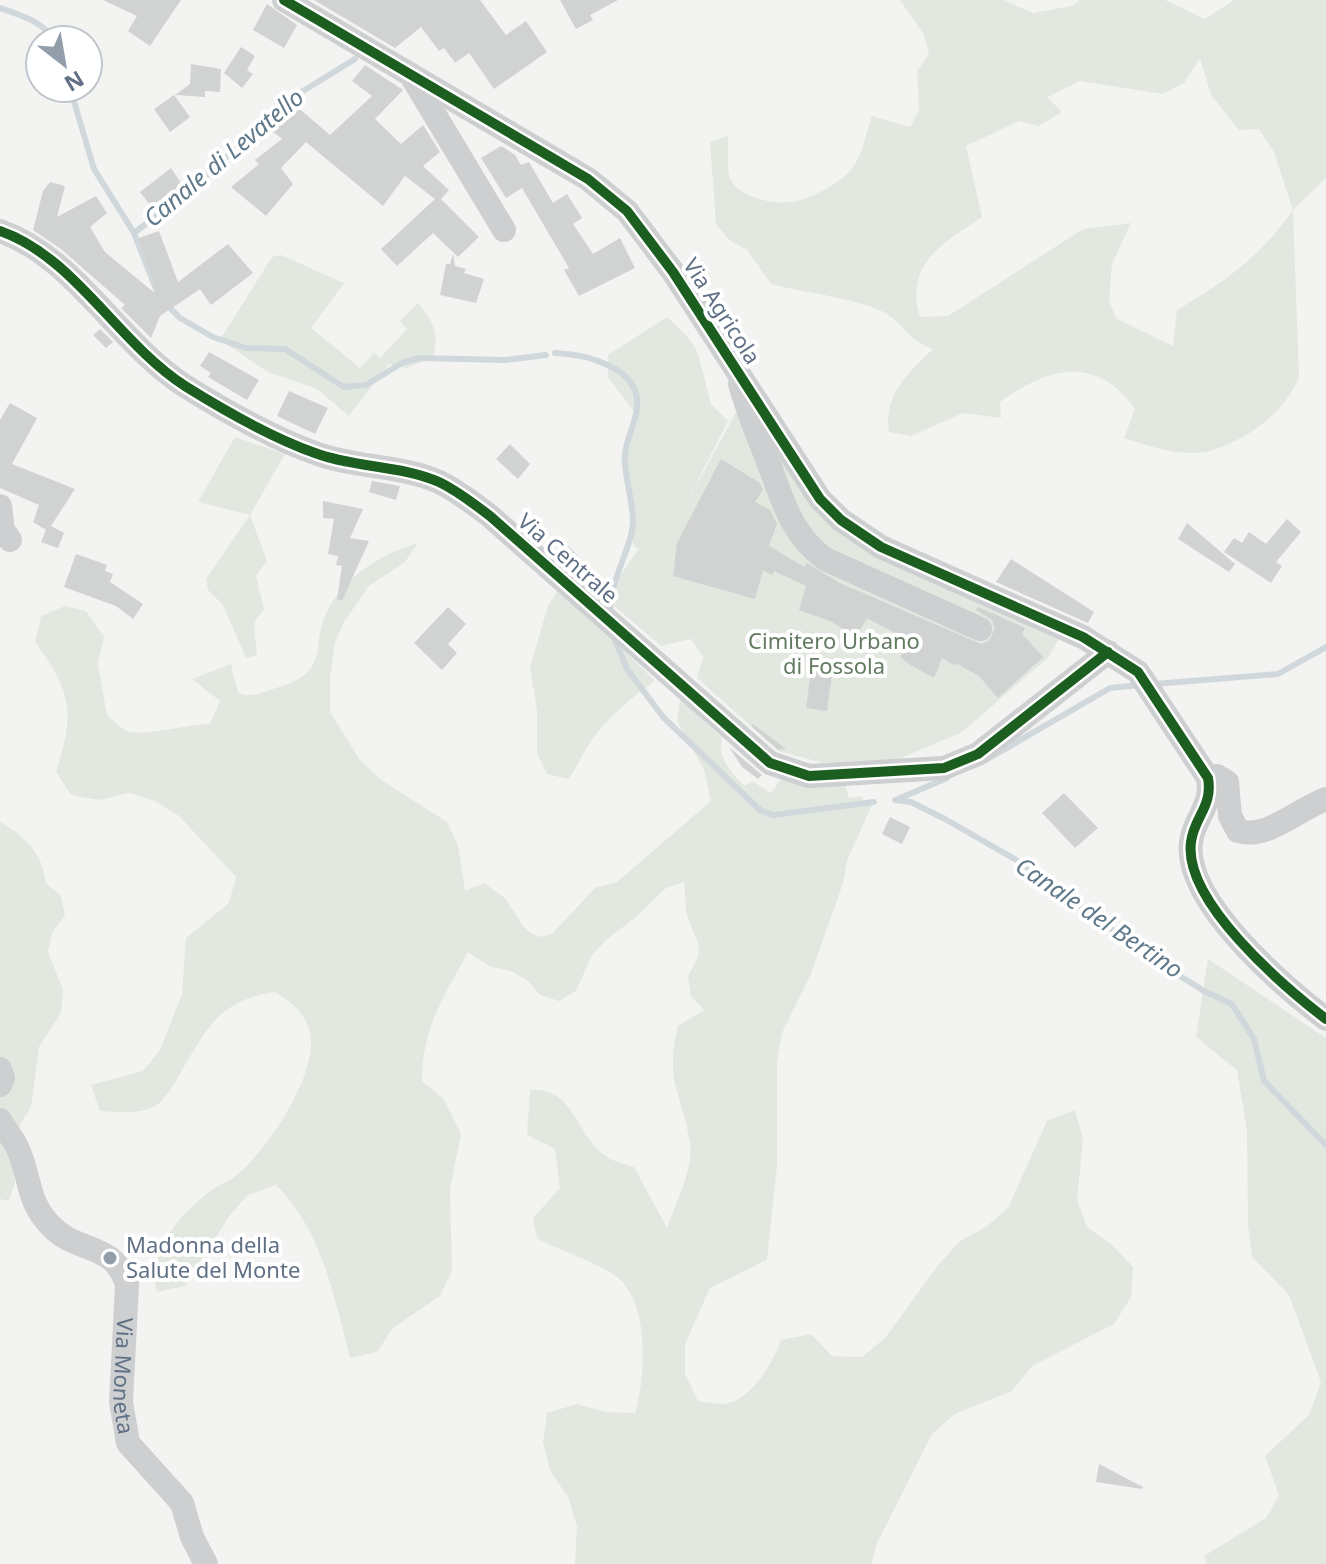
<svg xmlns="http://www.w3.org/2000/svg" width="1326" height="1564" font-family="'Noto Sans',sans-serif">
  <rect width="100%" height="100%" fill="#f3f4f1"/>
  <path fill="#e2e7df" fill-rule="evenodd" d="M900,0H1004L1033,13L1072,6L1080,0H1165L1205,19L1234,0H1326V178L1293,210L1299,377C1284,414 1248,439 1210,451C1185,458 1148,446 1124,438L1135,409C1096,354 1048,367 1000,402L1001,418L963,413L911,436L889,432C883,395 909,372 933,349C906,340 906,325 885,313C861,299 801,292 771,284L747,250L729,240L716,224L710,142L728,136C729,148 726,168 730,178C738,199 782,207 801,200C817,195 837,184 849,172C863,157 865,135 872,116L910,127L919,110L917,71L929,54L924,35ZM1200,58L1211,95L1239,130L1259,129L1274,152L1293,210C1259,258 1227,280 1177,310L1173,346L1117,319L1109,302L1112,264L1131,223L1083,229L948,316L920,317C904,264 943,243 982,217L966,146L1019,121L1039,126L1062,112L1047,97L1080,81L1163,94L1184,83Z
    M281,255L344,283L311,328L360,368L374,353L380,358L407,329L400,321L418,303C433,321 440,333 433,357L407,368L389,364L349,416L317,389L268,372L220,340L272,257Z
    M667,317L688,337L698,353L711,404L728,421L686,504L739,407L754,405L819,512L1060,637L1048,658L962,732L899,759L823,763L779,751L697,678L703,657L691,639L661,646L605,598L639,548H635C628,530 634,516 633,498C631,483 618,469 622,455C627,438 633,432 635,413L608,377V355Z
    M235,437L285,454L250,515L267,561L256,576L264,609L254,623L257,655L246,658L223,605L208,590L206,579L250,515L198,502Z
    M418,543L405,562L369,586L344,622L335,642L330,677V712L360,760L380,779L447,822L458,845L465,891L484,883L505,898L523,926L531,933L541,937L552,934L595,888L617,882L711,801L704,770L677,721L680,699L722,738C717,758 732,774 745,786L752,781L771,793L781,779L844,782L849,798L862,796L863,801L874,800L847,861L843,883L811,974L782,1033L777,1062V1165L767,1260L710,1288L685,1344V1374L698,1401C706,1402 715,1404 723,1404C751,1402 773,1362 781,1340L811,1334L832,1356L862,1357L885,1338L939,1264L960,1241L986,1227L1008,1208L1047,1121L1075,1110L1083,1139L1077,1200L1087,1227L1112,1245L1133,1267L1131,1297L1114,1324L1032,1366L1012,1391L955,1414L932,1434L876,1545L872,1564H575L577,1526L568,1497L550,1471L543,1442L547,1413L577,1404L605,1412L635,1413C645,1378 649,1316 625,1285C609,1264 561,1253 537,1238L533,1218L560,1188L555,1149L527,1135L530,1090C569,1087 574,1123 596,1148C606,1159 620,1163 634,1167L667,1228C675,1204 694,1168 690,1143C682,1093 664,1082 678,1026L704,1010L691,996L688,976C705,946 700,950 689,921C684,909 686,894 684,882L666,888L637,916L605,941L592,955L576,991L559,1001L540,995L528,981L511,971L491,967L468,952C444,997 422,1028 422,1081L444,1099L461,1134L450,1189L452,1271L440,1296L393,1328L377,1352L350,1358C334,1297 322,1230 276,1185L248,1195L230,1215L185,1286L157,1292C146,1250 183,1210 216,1187C223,1183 231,1180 237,1175C268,1149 319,1074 310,1032C305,1012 291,1002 275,992C217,1001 206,1030 178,1077C173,1086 164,1101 155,1106C137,1115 119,1112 100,1111L91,1085L143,1071L160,1050L182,994L186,938L229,903L236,877L179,816L155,801L129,793L99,800L71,795L56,772C75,713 72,692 35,642L41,616L65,606L86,611L104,637L98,664L107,715C113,720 120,728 127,731C141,737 190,724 210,724L220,701L192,679L231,664L238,693C251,698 261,693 273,689C339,671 304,643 333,601C354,571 384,553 418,543Z
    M560,587L655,681C633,696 606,719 591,741C582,754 578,767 568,779L547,774L537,753V710L530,667L548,606Z
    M0,822C25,836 43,854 46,883L61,896L65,916L52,932L48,952L63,990L61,1013L39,1047L31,1107L9,1142L15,1182L9,1201L0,1199Z
    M1208,959L1326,1038V1564H1207L1204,1556L1266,1518L1279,1495L1265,1456L1309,1415L1321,1382L1289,1295L1252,1257L1248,1225L1247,1131L1237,1070L1196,1037Z"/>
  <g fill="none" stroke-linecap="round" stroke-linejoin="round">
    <path stroke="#d1d8db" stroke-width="6" d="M0,8C18,14 45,22 53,40
      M70,88L94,169L134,233L158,294
      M134,233L191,190L290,99L355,59
      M165,303L180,318L213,337L246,348L285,349L344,387L366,385L402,363L419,358L505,360L546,355
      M555,353C584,354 642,367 637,408C635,425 626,439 625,455C624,478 633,499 633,522C632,548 611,577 610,610
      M614,638L627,669L663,717L760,810L773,815L874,802
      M1154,684L1278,674L1326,647
      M986,760L1110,688L1139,685
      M898,799L947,778
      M895,800L911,802L945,819L1018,861L1153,959L1204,991L1232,1004L1254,1039L1264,1081L1326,1145"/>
  </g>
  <path fill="#d1d2d2" d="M103,0H181L150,46L128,31L137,16Z
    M314,0H480L506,35L526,21L547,52L494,89L469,53L455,63L444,48L439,51L421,27L395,48Z
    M560,0H618L590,15L593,20L576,29Z
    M267,4L297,25L284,48L253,30Z
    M241,47L255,56L247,70L253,74L242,88L224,73Z
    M191,64L221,69L220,92L205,91V97L175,95L190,84Z
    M365,65L403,90L375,119L401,144L423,125L440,152L423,166L449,190L441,199L479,237L458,257L433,233L397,266L381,249L435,199L405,176L383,206L306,142L281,168L293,184L266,216L231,187L259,164L255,160L282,139L272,131L296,106L330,135L372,96L352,81Z
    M174,95L190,117L170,132L154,109Z
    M501,146L515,155L521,165L529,162L553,203L567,194L582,218L573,224L593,254L620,238L635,268L579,296L564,270L569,268L522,188L506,198L481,158Z
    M171,168L185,189L157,214L140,192Z
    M50,182L65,186L57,217L96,196L107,213L90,227L105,252L157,295L139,238L159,231L178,282L228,244L253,273L211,305L200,289L160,316L151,338L121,308L125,305L61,249L33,230L43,191Z
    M453,254L455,266L466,269L464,273L484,279L476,303L440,295L446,264H450Z
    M100,329L113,342L106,348L93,335Z
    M209,352L259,380L247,400L208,377L211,373L200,366Z
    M289,391L328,408L315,434L277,416Z
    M10,403L37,418L12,464L75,489L51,526L64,533L58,548L41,542L46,530L33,522L39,505L0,488V420Z
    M510,444L530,464L518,479L496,459Z
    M721,459L760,483L763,490L755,502L770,510L777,524L769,546L804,567L807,563L840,583L981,644L989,641L995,628L992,620L976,610L978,607L1025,628L1022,634L1043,657L998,698L979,676L956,663L954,665L942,658L934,678L912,666L900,657L910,641L867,618L856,637L830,621L799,610L806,586L774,571L772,575L763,570L755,599L673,576L677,543Z
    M372,481L400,486L396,500L369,492Z
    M323,501L363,509L350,538L369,541L342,601L337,599L342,566L336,565L338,556L328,554L334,519L323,518Z
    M1287,519L1301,532L1276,562L1282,566L1271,583L1224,552L1234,538L1242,543L1249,532L1266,544Z
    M1187,523L1235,564L1229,572L1178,539Z
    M568,546L581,559L571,568L558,556Z
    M76,554L107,565L105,571L113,574L110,582L143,604L133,619L116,606L64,587Z
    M1011,559L1094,612L1088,623L996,582Z
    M448,607L466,624L448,644L457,653L442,670L414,643Z
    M812,663L833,666L827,711L806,708Z
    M753,724L786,749L778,750L751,726Z
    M729,747L762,775L758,779L742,767Z
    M1064,793L1098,828L1075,848L1042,813Z
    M890,817L910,827L902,844L882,834Z
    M1099,1464L1143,1487L1142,1489L1096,1482Z"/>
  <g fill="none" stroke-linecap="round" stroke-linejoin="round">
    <g stroke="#cecfd0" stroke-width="24">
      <path d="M284,0L588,179L627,211L673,272L820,499L841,520L881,547L1083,637L1138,672L1208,778C1213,807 1194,817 1191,842C1183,901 1283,986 1326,1019"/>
      <path d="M412,77L504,230"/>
      <path d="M0,231C75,257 117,342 185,386C225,411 270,437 315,453C355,468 401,465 439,482C458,491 474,504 490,516L770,763L809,776L944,768L978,754L1108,652"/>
      <path d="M740,384C747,410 757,433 767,459C783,499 789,532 825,559L980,629"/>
      <path d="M0,506L3,530L10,540"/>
      <path d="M1208,778L1217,776L1227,782L1230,816L1238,831C1267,840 1298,809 1326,799"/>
      <path d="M0,1069L3,1078L0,1085"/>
      <path id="s1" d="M0,1120C5,1129 12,1137 17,1147C31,1176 26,1201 51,1226C77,1254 114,1241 127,1285L121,1402L128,1443L182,1503L192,1537L206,1564"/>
    </g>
    <defs>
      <path id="cycleway" d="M284,0L588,179L627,211L673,272L820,499L841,520L881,547L1083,637L1138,672L1208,778C1213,807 1194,817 1191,842C1183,901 1283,986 1326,1019
        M0,231C75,257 117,342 185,386C225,411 270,437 315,453C355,468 401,465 439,482C458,491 474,504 490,516L770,763L809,776L944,768L978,754L1108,652"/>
    </defs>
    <use href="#cycleway" stroke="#fff" stroke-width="15"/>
    <use href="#cycleway" stroke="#1b5e20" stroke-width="10"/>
  </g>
  <circle fill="#939eab" stroke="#fff" stroke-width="3" cx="110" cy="1258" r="8"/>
  <g text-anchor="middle" stroke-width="8" stroke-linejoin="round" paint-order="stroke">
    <g font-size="22" fill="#607085" stroke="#fff">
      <text transform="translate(722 311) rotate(57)" y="8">Via Agricola</text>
      <text transform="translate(568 558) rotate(41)" y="8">Via Centrale</text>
      <text dy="8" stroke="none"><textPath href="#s1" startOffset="310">Via Moneta</textPath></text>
    </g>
    <g font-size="22" fill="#627b60" stroke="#fff">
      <text x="834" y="649">Cimitero Urbano<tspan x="834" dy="25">di Fossola</tspan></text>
    </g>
    <g font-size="22" fill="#607085" stroke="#fff" text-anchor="start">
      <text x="126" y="1253">Madonna della<tspan x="126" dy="25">Salute del Monte</tspan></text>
    </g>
    <g font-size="24" font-style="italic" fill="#60798a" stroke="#fff">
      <text transform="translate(224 158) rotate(-40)" y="8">Canale di Levatello</text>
      <text transform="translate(1099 918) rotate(34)" y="8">Canale del Bertino</text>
    </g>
  </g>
  <g transform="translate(64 64) rotate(149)"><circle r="38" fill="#ffffff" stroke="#bfc6ce" stroke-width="2"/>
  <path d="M0-6L14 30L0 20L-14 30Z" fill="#939eab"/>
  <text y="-12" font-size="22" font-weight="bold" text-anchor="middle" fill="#607085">N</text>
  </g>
</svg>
